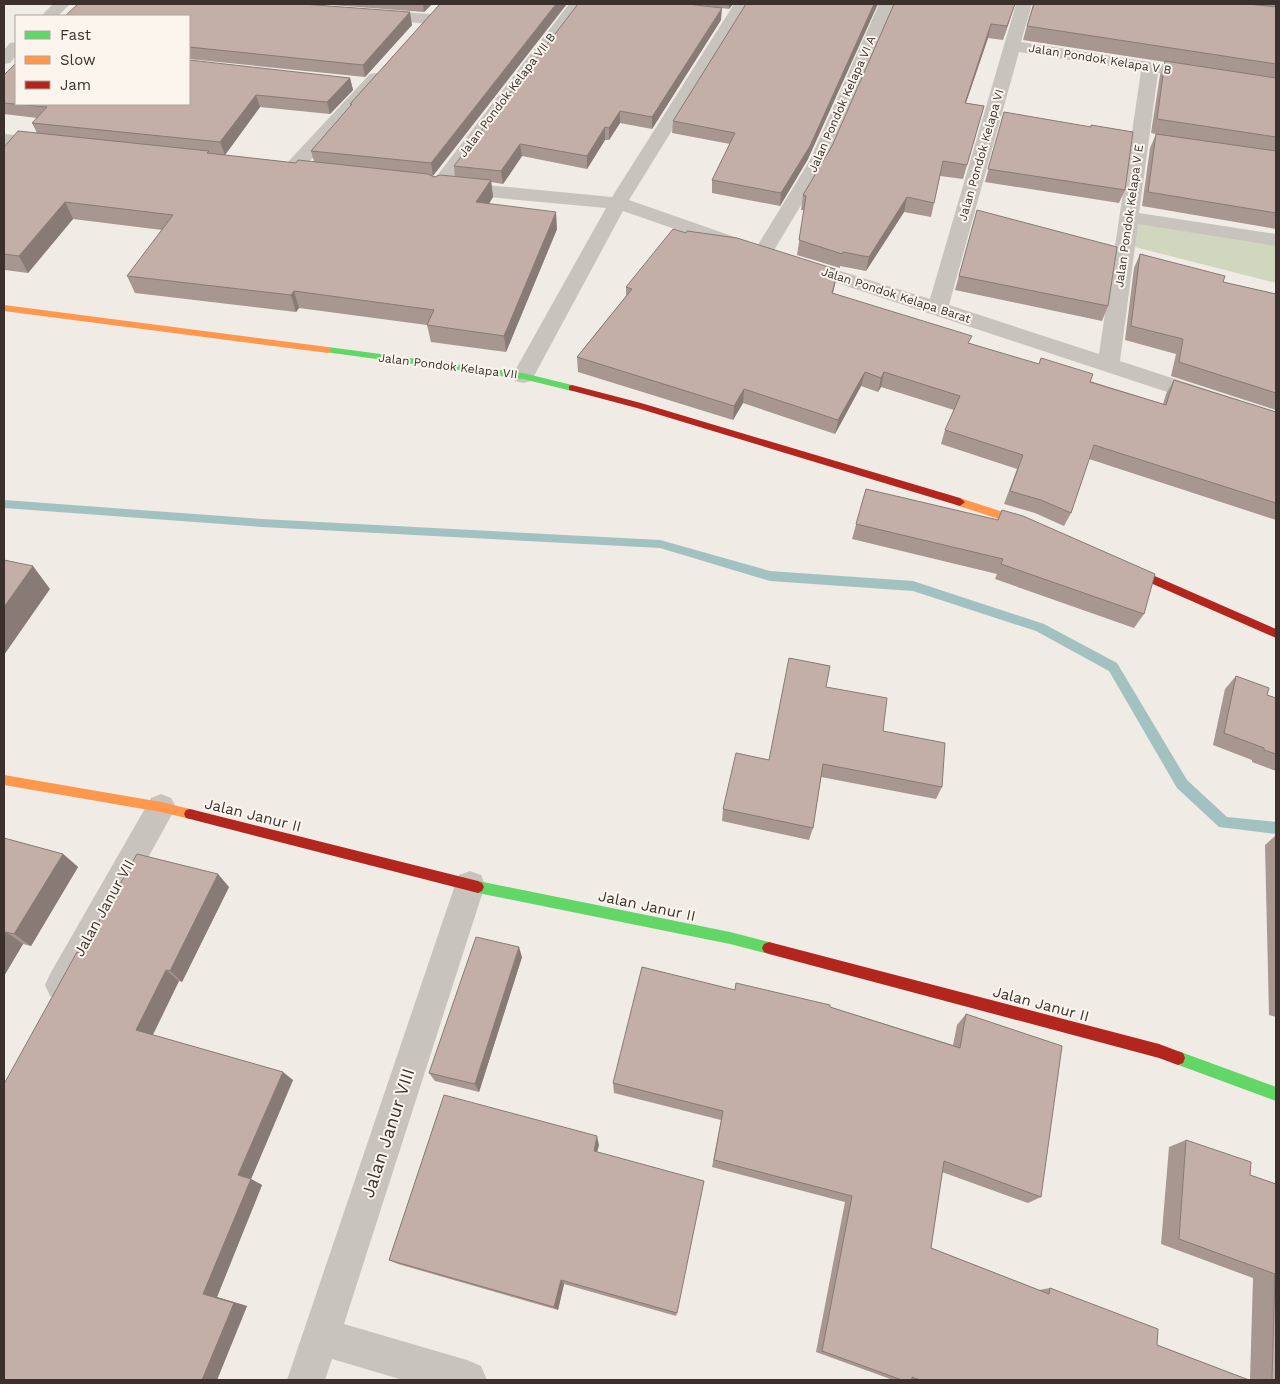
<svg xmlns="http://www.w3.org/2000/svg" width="1280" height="1384" font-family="'Work Sans',sans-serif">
  <rect width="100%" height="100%" fill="#f0ebe5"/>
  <path fill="#d1d6bf" d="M1135,219L1272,241L1276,245V283L1131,246Z"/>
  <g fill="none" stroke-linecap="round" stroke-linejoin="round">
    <path fill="#a1c2c1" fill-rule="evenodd" d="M4,500L262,519L660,540L770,571L913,581L1044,624L1117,663L1187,780L1227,817L1276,822V834L1219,827L1177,788L1109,671L1036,631L913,591L770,581L660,548L262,527L4,508Z"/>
    <path fill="#c9c3be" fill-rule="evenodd" d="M53,4H70L58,16H41Z
      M569,4H585L449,184L455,182L612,197L734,4H750L629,200L749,242L752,246L749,250L742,252L735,250L623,211L534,376L531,381L523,383L515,381L512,376L606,208L455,194L448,192L446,189L438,192L431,190L429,186Z
      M879,4H895L828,160L770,257L763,259L756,257L753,253L810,160Z
      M1016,4H1032L1021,42L1169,65L1175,66L1177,70L1175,74L1169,75L1158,73L1139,213L1276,234V246L1138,224L1120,361L1276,412V428L795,269L792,265L795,261L802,259L930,299ZM1019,52L1141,71L1099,354L949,305Z
      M374,10L429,14L435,16L437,19L435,22L429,24L368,18L366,15L368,12Z
      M16,42V56L10,63L4,64V50L10,43Z
      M376,73L382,74L385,78L382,82L299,173L292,175L285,173L283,169L285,165L370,74Z
      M4,134L47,138L53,139L56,143L53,147L47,148L4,144Z
      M161,794L171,798L176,807L72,996L61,1001L50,996L45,985L50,974L151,798Z
      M470,871L481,875L485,885L344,1324L467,1360L481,1366L487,1380H403L332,1359L325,1380H287L455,885L459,875Z"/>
    <path fill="#63d668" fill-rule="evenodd" d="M328,347L523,373L572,385L577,388L572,391L523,379L325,352L324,350Z
      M478,881L730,932L769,942L774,944L776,948L774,952L769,954L730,944L478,893L474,891L472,887L474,883Z
      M1178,1051L1276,1087V1101L1173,1063L1171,1058L1173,1053Z"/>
    <path fill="#ff974d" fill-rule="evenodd" d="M4,305L328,347L332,350L328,353L4,311Z
      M960,498L1040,524L1041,527L1036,531L956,505L955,502Z
      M4,775L161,802L190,809L194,810L196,814L194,818L190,819L161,812L4,785Z"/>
    <path fill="#b3261e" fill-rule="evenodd" d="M572,385L641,403L960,498L965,502L960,506L637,408L569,390V386Z
      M1118,560L1276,629V638L1114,567L1113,564L1114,561Z
      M190,809L478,881L482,883L484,887L482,891L478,893L190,819L186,818L184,814L186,810Z
      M769,942L1159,1044L1183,1053L1185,1058L1183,1063L1178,1065L1159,1058L769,954L764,952L762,948L764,944Z"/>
  </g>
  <path fill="#a89690" d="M318,4H432L424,12Z
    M440,4L433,176L434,177H455L454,166L721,20L652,129L620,123L609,140H605L587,169L522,156L503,184L491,182L493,197L489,204L557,229L506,352L431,342L427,325L299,308L296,312L135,293L127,276L162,230L73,219L28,273L5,270L4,271V147L37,133L32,123L37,118L4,114V75L350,78L353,90L330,114L260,107L225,155L296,163L314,162L311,151L351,106L350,104Z
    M691,4H733L729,9Z
    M746,4L808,159L780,206L712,193V180L730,144L672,133L673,121Z
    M1015,4L1003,40L988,38L966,103L984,106L963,179L940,176L931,217L904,212L866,271L840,266V268L797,255L804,210H801L803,195L832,146Z
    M1033,4H1276V229L1142,206L1150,148L1156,134L1151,133L1160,75L1165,62L1023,40Z
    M189,16L412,25L365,77L189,59Z
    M1004,112L1125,190L1119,203L985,182Z
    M977,210L1108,306L1102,321L955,290Z
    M686,233L838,270L833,293L969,343L1163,404L1166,394L1174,380L1276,412V520L1089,459L1071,513L1064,526L1035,513L1004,504L1017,469L941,444L945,430L954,410L881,387L878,392L861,386L835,434L743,403L733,420L578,372L577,357L626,296V287Z
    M1140,254L1223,282L1276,294V410L1171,376L1176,354L1125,340L1134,268Z
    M866,489L1144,614L1134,628L995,579L997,574L852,539Z
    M1236,676L1267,695L1276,698V771L1252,762V760L1213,745L1225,689Z
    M826,687L883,731L942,787L936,799L821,777L813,828L809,840L722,821L723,809L769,760Z
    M1276,835V1017L1269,1015L1265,845Z
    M4,838L63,854L78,867L31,946L23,944L4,976Z
    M229,887L182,982L179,981L153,1035L293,1080L251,1179L262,1185L217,1297L247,1306L217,1380H4L81,953Z
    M522,957L479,1092L435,1081L429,1073Z
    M734,990L830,1007L953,1045L957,1025L966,1014L1041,1197L1028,1203L942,1172L931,1248L1039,1290L1050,1288L1157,1345L1249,1380H893L816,1352L845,1202L712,1167L721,1120L614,1093L613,1083Z
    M1186,1140L1250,1175L1276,1184V1380H1250L1253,1278L1161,1244L1169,1147Z
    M599,1145L597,1152L677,1313L676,1316L564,1284L558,1310L398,1264L389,1260Z"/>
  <path fill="#887a75" d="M423,4H432L424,12Z
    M556,4H567L433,176L431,163Z
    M729,4H733L729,9Z
    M874,4H878L808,159L780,206L781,193Z
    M1015,4L1003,40L1007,26Z
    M722,8L721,20L652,129V117Z
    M410,12L412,25L365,77L363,65Z
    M991,24L988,38L961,117L965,103Z
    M350,78L353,90L330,114L327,102Z
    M256,95L260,107L225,155L220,142Z
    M620,111V123L609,140V128Z
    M605,127V140L587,169V156Z
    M520,144L522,156L503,184L501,171Z
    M491,180L493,197L478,219L476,202Z
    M907,197L904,212L866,271L869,257Z
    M65,202L73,219L28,273L19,256Z
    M556,212L557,229L506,352L504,336Z
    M838,270L835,284L829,307L832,293Z
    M294,291L299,308L296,312L291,295Z
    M865,372L861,386L835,434L838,420Z
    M884,372L881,387L878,392L881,378Z
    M744,389L743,403L733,420L734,406Z
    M33,566L50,589L4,655V607Z
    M63,854L78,867L31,946L14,934Z
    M218,874L229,887L182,982L170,971Z
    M6,932L23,944L4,976V935Z
    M519,947L522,957L479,1092L475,1084Z
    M166,970L179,981L150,1040L136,1030Z
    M283,1072L293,1080L251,1179L262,1185L217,1297L247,1306L217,1380H202L203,1294L238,1175Z
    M597,1136L599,1145L595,1159L594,1151Z
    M561,1280L564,1284L558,1310L554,1307Z"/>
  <path fill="#c3afa7" stroke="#887a75" d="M78,4H302L410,12L363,65L189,47V16H65Z
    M440,4H556L431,163L311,151L352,104H350Z
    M578,4H687L722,8L652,117L620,111L609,128L605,127L587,156L520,144L501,171L454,166Z
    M746,4H874L810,146L781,193L712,180L735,133L673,121Z
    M894,4H1015L1007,26L991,24L965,103L984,106L967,165L943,161L934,203L907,197L869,257L843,252L842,254L799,240L806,196L803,195L832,146Z
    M1034,4H1248L1276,7V64L1027,26Z
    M189,60L350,78L327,102L256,95L220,142L32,123L47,107L4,103V75L16,63V104H189Z
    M1165,61L1276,78V137L1157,119Z
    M1004,112L1091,127V125L1133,132L1125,190L988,169Z
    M18,131L209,151L207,153L296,163L298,160L428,174L434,177L440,175L491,180L476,202L556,212L504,336L427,325L434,310L294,291L291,295L127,276L173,215L65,202L19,256L4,254V147Z
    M1156,134L1276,151V213L1148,192Z
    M977,210L1117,247L1108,306L959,276Z
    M673,229L686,233L687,231L737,238L838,270L832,293L972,336L968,343L1039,364L1041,358L1093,374L1090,382L1166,405L1174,380L1276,412V503L1094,445L1071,513L1041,500L1010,491L1023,455L945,430L960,396L884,372L881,378L865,372L838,420L744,389L734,406L577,357L632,289L626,287Z
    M1140,254L1225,276L1223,282L1276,294V393L1179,362L1183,339L1131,326Z
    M866,489L998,520L1002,510L1023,516L1155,574L1144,614L1001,564L1003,559L856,524Z
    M4,560L33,566L4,607Z
    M789,658L830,666L826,687L887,698L883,731L945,743L942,787L823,764L813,828L723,809L736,753L769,760Z
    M1236,676L1269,688L1267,695L1276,698V754L1264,750V748L1224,733Z
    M4,838L63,854L14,934L6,932L4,935Z
    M137,854L218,874L170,971L166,970L136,1030L283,1072L238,1175L251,1179L203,1294L234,1303L202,1380H4V1084L77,952L81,953Z
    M476,937L519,947L475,1084L429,1073Z
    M642,967L735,990L736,983L830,1005V1007L960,1048L966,1014L1062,1046L1041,1197L944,1161L931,1248L1049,1294L1050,1288L1158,1329L1157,1345L1249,1380H920L912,1377V1380H902L822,1351L852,1196L714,1160L723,1111L613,1083Z
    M444,1095L597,1136L594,1151L704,1181L677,1313L561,1280L554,1307L389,1260Z
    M1186,1140L1251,1162L1250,1175L1276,1184V1380H1272L1275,1274L1179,1239Z"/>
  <g text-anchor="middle" stroke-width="4" stroke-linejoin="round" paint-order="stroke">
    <g font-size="12" fill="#3b302b" stroke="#fbf5ee">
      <text transform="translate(1100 59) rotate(9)" y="4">Jalan Pondok Kelapa V B</text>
      <text transform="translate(507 95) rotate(-53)" y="4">Jalan Pondok Kelapa VII B</text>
      <text transform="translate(842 104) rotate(-66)" y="4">Jalan Pondok Kelapa VI A</text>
      <text transform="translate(981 155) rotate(-74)" y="4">Jalan Pondok Kelapa VI</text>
      <text transform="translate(1129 216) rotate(-82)" y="4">Jalan Pondok Kelapa V E</text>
      <text transform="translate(896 295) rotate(18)" y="4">Jalan Pondok Kelapa Barat</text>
      <text transform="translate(448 366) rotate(7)" y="4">Jalan Pondok Kelapa VII</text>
    </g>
    <g font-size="15" fill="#3b302b" stroke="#fbf5ee">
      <text transform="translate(253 815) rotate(14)" y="5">Jalan Janur II</text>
      <text transform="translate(647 906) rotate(12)" y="5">Jalan Janur II</text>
      <text transform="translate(104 908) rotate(-61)" y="5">Jalan Janur VII</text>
      <text transform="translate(1041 1004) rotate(15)" y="5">Jalan Janur II</text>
    </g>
    <g font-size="18" fill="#3b302b" stroke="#fbf5ee">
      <text transform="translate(388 1133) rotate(-72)" y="6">Jalan Janur VIII</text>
    </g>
  </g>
  <rect width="1280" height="1384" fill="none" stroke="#3b302b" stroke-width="10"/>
  <rect x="15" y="15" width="175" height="90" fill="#fbf5ee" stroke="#aea6a0"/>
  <rect x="25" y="31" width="25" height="8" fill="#63d668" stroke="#aea6a0"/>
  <text x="60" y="40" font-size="15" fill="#3b302b">Fast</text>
  <rect x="25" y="56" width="25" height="8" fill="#ff974d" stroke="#aea6a0"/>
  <text x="60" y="65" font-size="15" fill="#3b302b">Slow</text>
  <rect x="25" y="81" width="25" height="8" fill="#b3261e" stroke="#aea6a0"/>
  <text x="60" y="90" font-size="15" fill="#3b302b">Jam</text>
</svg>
